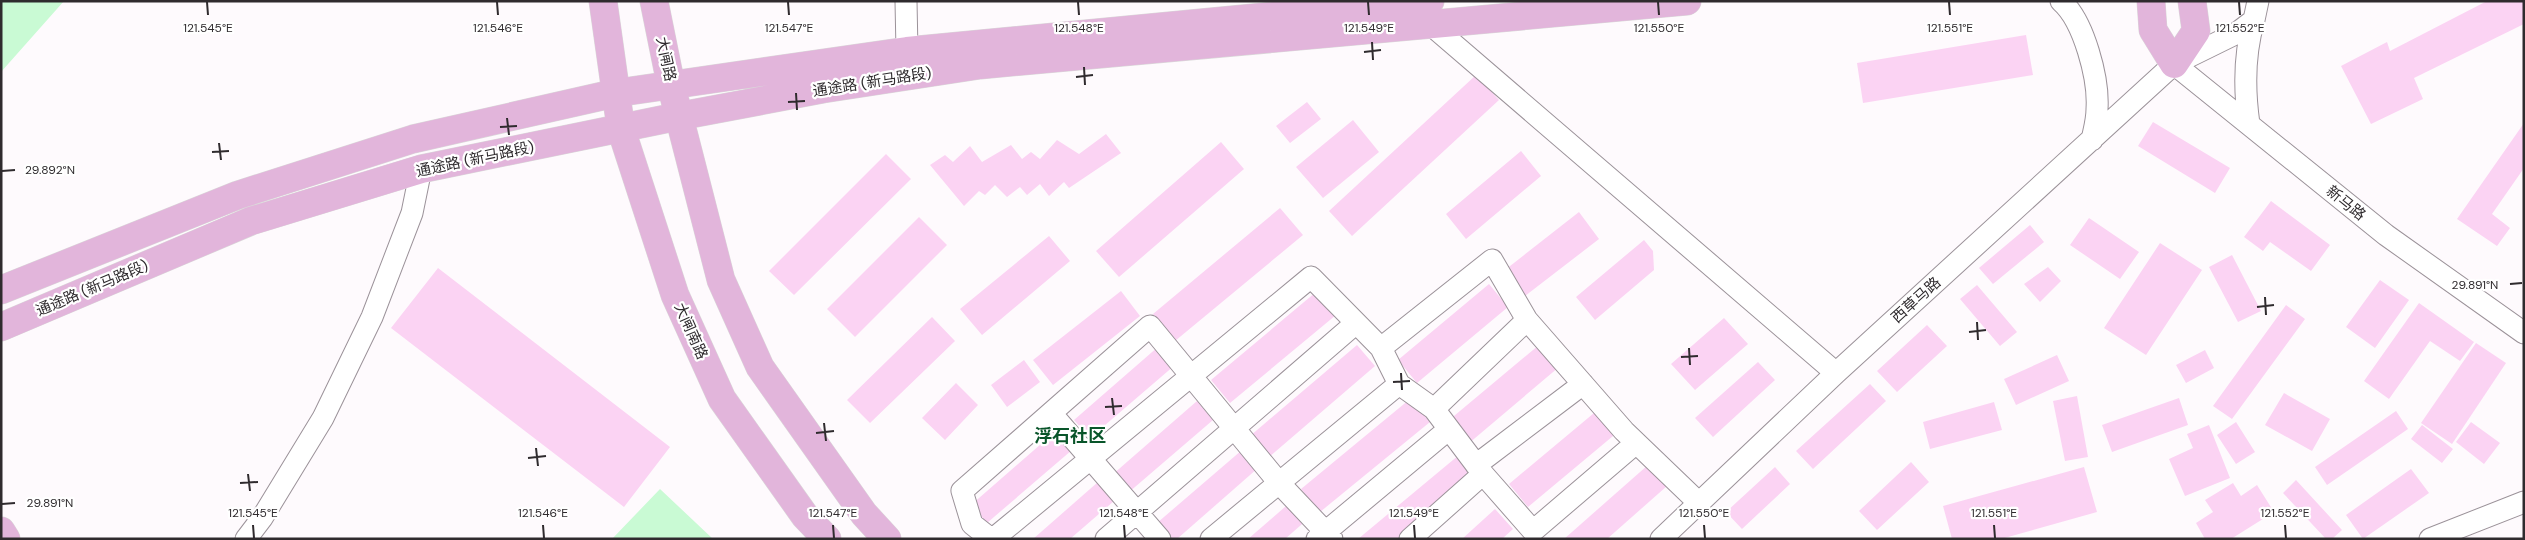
<svg xmlns="http://www.w3.org/2000/svg" width="2525" height="540" font-family="'DM Sans','Noto Sans SC',sans-serif">
  <rect width="100%" height="100%" fill="#fefafd"/>
  <path fill="#c9fad4" d="M1,1H64L1,72Z
    M660,489L713,539H612Z"/>
  <path fill="#fbd3f3" d="M2487,1H2524V24L2414,78L2423,99L2371,124L2341,66L2387,42L2390,51Z
    M2026,35L2033,75L1863,103L1857,63Z
    M1476,75L1499,100L1352,236L1329,211Z
    M1307,102L1321,119L1290,143L1276,126Z
    M1353,120L1379,152L1323,198L1296,167Z
    M2153,122L2230,168L2215,193L2138,146Z
    M2524,123V168L2492,214L2510,228L2497,246L2457,219Z
    M1106,134L1121,153L1069,188L1064,182L1049,196L1040,184L1027,195L1020,187L1007,197L995,185L985,195L979,191L964,206L930,165L945,155L953,162L970,146L982,162L1011,145L1022,159L1031,152L1040,159L1057,140L1079,154Z
    M1221,142L1244,169L1119,277L1096,251Z
    M1521,151L1541,176L1466,239L1446,214Z
    M886,154L911,179L794,295L769,271Z
    M2271,201L2330,245L2311,271L2270,242L2263,251L2244,237Z
    M1280,208L1303,235L1175,341L1153,314Z
    M1579,212L1599,239L1525,296L1505,270Z
    M919,217L947,245L855,337L827,309Z
    M2089,218L2139,252L2120,279L2070,245Z
    M2030,225L2044,242L1993,284L1979,268Z
    M1049,236L1070,261L982,335L960,309Z
    M1644,240L1653,251L1654,270L1595,320L1576,297Z
    M2160,243L2202,270L2146,355L2104,328Z
    M2232,255L2261,311L2238,322L2209,267Z
    M2048,267L2061,281L2040,302L2024,284Z
    M438,268L670,447L624,507L391,328Z
    M2380,280L2409,300L2375,348L2346,327Z
    M1489,284L1508,307L1417,383L1398,360Z
    M1977,285L2017,332L2000,346L1960,299Z
    M1121,291L1140,316L1053,385L1033,360Z
    M1316,292L1336,315L1230,403L1211,380Z
    M2419,303L2474,342L2460,361L2430,341L2389,399L2364,381Z
    M2286,305L2305,319L2232,419L2213,406Z
    M932,317L955,341L870,423L847,400Z
    M1724,318L1748,344L1695,390L1671,364Z
    M1927,325L1947,346L1897,392L1877,371Z
    M2476,343L2506,363L2452,444L2421,423Z
    M1357,345L1375,366L1269,457L1250,436Z
    M1539,345L1559,367L1468,444L1448,421Z
    M1159,346L1175,365L1090,438L1074,420Z
    M2205,350L2214,368L2186,383L2176,365Z
    M2057,355L2069,381L2016,405L2004,379Z
    M1024,360L1040,382L1007,407L991,385Z
    M1758,362L1775,380L1713,437L1695,418Z
    M956,383L978,405L945,440L922,418Z
    M1870,384L1886,401L1813,469L1796,451Z
    M2284,393L2330,419L2312,451L2265,425Z
    M2077,396L2088,457L2065,461L2053,401Z
    M2179,398L2188,425L2112,452L2102,425Z
    M1410,399L1430,422L1320,512L1301,489Z
    M1197,401L1213,420L1128,493L1112,475Z
    M1994,402L2002,430L1930,449L1923,422Z
    M1600,408L1619,431L1528,507L1509,484Z
    M2396,411L2408,429L2327,485L2315,467Z
    M2236,422L2255,452L2236,464L2217,435Z
    M2471,422L2500,443L2484,464L2456,442Z
    M2209,425L2230,478L2185,496L2169,459L2193,448L2187,434Z
    M2422,425L2453,449L2442,463L2411,439Z
    M1056,431L1072,450L987,523L971,505Z
    M1242,450L1258,468L1177,539H1170L1157,523Z
    M1459,455L1478,477L1403,539H1358Z
    M1911,462L1929,482L1877,530L1859,511Z
    M1648,465L1667,486L1607,539H1564Z
    M1775,467L1790,484L1742,529L1726,512Z
    M2084,467L2097,512L2001,539H1952L1943,506Z
    M2411,469L2429,493L2363,539L2346,515Z
    M2296,480L2342,530L2332,539H2326L2283,493Z
    M1098,482L1114,501L1070,539H1033Z
    M2233,483L2241,496L2257,485L2274,512L2231,539H2205L2196,523L2213,512L2205,500Z
    M1293,500L1309,518L1285,539H1248Z
    M1495,509L1513,529L1502,539H1462Z"/>
  <g fill="none" stroke-linecap="round" stroke-linejoin="round">
    <defs>
      <path id="minor" d="M906,1L907,51
        M2061,1C2084,21 2099,79 2097,109C2097,120 2094,130 2092,140
        M1430,24L1836,373
        M2174,64L2386,235L2524,333
        M2249,124C2244,89 2244,54 2254,20
        M1381,348L1399,384L1434,409L1483,474L1533,531L1636,443
        M1434,409L1527,320
        M1051,413L1160,539
        M1476,465L1583,384
        M246,539L262,518L323,418L372,317L412,213L421,169
        M991,539L972,524L962,491L1150,326L1280,484L1332,539
        M993,539L1311,277L1381,348L1492,260L1527,320L1624,431L1699,503
        M1106,539L1356,323
        M1211,539L1399,384
        M1317,539L1449,429
        M1410,539L1483,474
        M1661,539L1836,373L2174,64L2237,33L2254,20L2258,1
        M2430,539L2524,502"/>
      <path id="major" d="M603,1L621,129L675,295L722,399L805,516L827,539
        M654,1L671,85L721,280L760,367L864,514L887,539
        M2151,1L2153,30L2174,64L2196,31L2192,1
        M1,290L238,195L413,139L616,93L907,51L1430,1
        M1,327L251,221L421,169L680,116L823,89L980,65L1687,1
        M1,531L6,539"/>
    </defs>
    <use href="#minor" stroke="#9b9299" stroke-width="23"/>
    <use href="#major" stroke="#dad9d9" stroke-width="29"/>
    <use href="#minor" stroke="#fff" stroke-width="21"/>
    <use href="#major" stroke="#e2b5db" stroke-width="28"/>
  </g>
  <path fill="none" stroke="#2f2b2e" stroke-width="2" d="M207,2L208,15M497,2L498,15M788,2L789,15M1078,2L1079,15M1368,2L1369,15M1658,2L1659,15M1949,2L1950,15M2239,2L2240,15M1372,42L1373,60M1364,52L1381,50M1084,67L1085,85M1076,77L1093,75M796,93L797,110M788,102L805,101M507,118L509,135M500,127L517,126M219,143L221,160M212,152L229,151M2,171L15,170M2510,284L2522,283M2265,297L2266,315M2257,307L2274,305M1977,322L1978,340M1969,332L1986,330M1689,348L1690,365M1681,357L1698,356M1401,373L1402,390M1393,382L1410,381M1112,398L1114,415M1105,407L1122,406M824,423L826,441M816,433L834,431M536,448L538,466M528,458L546,456M248,474L250,491M240,483L258,482M2,504L15,503M253,525L254,538M543,525L544,538M833,525L834,538M1124,525L1125,538M1414,525L1415,538M1704,525L1705,538M1994,525L1995,538M2285,525L2286,538"/>
  <g text-anchor="middle" stroke-width="4.5" stroke-linejoin="round" paint-order="stroke">
    <g font-size="15" fill="#2f2b2e" stroke="#fff">
      <text transform="translate(666 59) rotate(78)" y="5">大闸路</text>
      <text transform="translate(872 82) rotate(-9)" y="5">通途路 (新马路段)</text>
      <text transform="translate(475 159) rotate(-12)" y="5">通途路 (新马路段)</text>
      <text transform="translate(2346 203) rotate(39)" y="5">新马路</text>
      <text transform="translate(92 288) rotate(-23)" y="5">通途路 (新马路段)</text>
      <text transform="translate(1916 300) rotate(-42)" y="5">西草马路</text>
      <text transform="translate(691 331) rotate(66)" y="5">大闸南路</text>
    </g>
    <g font-size="18" font-weight="bold" fill="#09552a" stroke="#fff">
      <text x="1070" y="442">浮石社区</text>
    </g>
  </g>
  <g font-size="12" text-anchor="middle" fill="#2f2b2e" stroke="#fff" stroke-width="4.5" stroke-linejoin="round" paint-order="stroke">
    <text x="208" y="32">121.545°E</text>
    <text x="498" y="32">121.546°E</text>
    <text x="789" y="32">121.547°E</text>
    <text x="1079" y="32">121.548°E</text>
    <text x="1369" y="32">121.549°E</text>
    <text x="1659" y="32">121.550°E</text>
    <text x="1950" y="32">121.551°E</text>
    <text x="2240" y="32">121.552°E</text>
    <text x="50" y="174">29.892°N</text>
    <text x="2475" y="289">29.891°N</text>
    <text x="50" y="507">29.891°N</text>
    <text x="253" y="517">121.545°E</text>
    <text x="543" y="517">121.546°E</text>
    <text x="833" y="517">121.547°E</text>
    <text x="1124" y="517">121.548°E</text>
    <text x="1414" y="517">121.549°E</text>
    <text x="1704" y="517">121.550°E</text>
    <text x="1994" y="517">121.551°E</text>
    <text x="2285" y="517">121.552°E</text>
  </g>
  <rect width="2525" height="540" fill="none" stroke="#2f2b2e" stroke-width="5"/>
</svg>
